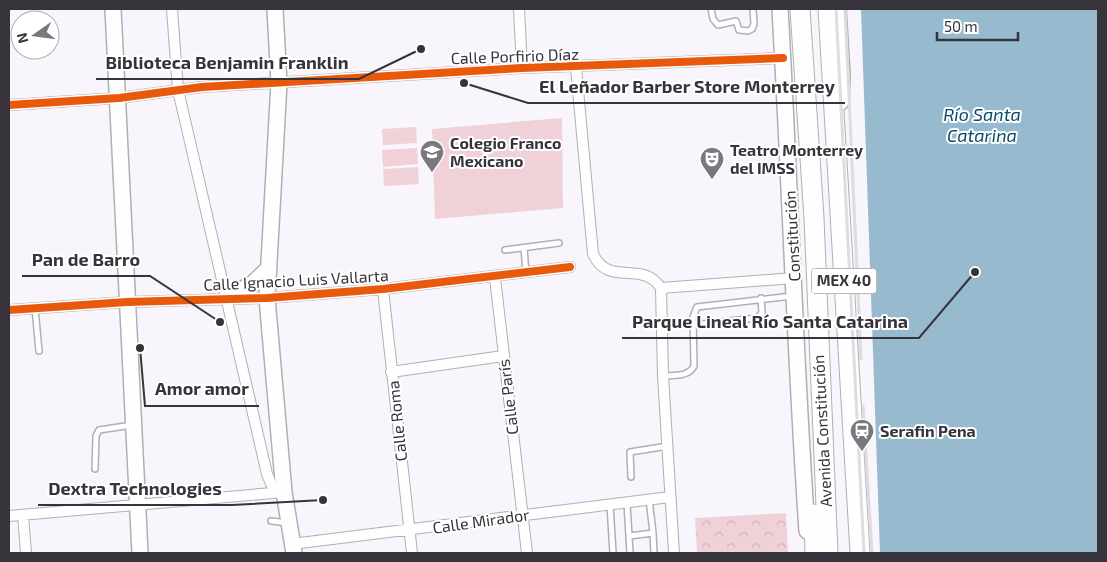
<svg xmlns="http://www.w3.org/2000/svg" width="1107" height="562" font-family="'Exo 2',sans-serif">
  <defs>
    <pattern id="forest-crowns" width="20" height="18" patternUnits="userSpaceOnUse" patternTransform="scale(1.25)"><rect width="20" height="18" fill="#f1d1d8"/><path d="M2 6a3 3 0 1 1 6 0M12 15a3 3 0 1 1 6 0" fill="none" stroke="#cfb4ba"/></pattern>
  </defs>
  <rect width="100%" height="100%" fill="#f8f5fc"/>
  <path fill="#f1d1d8" d="M562,118L563,208L435,219L432,129Z
    M416,127L417,143L383,145L382,129Z
    M417,148L418,164L383,167L382,150Z
    M418,167L419,184L384,186L383,169Z"/>
  <path fill="url(#forest-crowns)" d="M786,513L788,553H697L695,518Z"/>
  <path fill="#98bacf" d="M861,9H1098V553H880Z"/>
  <g fill="none" stroke-linecap="round" stroke-linejoin="round">
    <defs>
      <path id="lane" d="M711,9L713,19L718,25L736,21L739,30L748,31L752,29L754,24L753,9
        M524,248L526,273
        M505,250L559,243
        M35,308L39,351
        M693,325L757,318L762,313L761,298
        M663,376C674,375 689,377 694,366L693,317L697,307L792,296
        M95,469L96,436L99,430L132,425
        M631,477L630,452L668,446
        M649,499L653,533
        M627,503L630,553
        M610,505L613,553
        M271,521L288,523
        M629,536L653,533L654,553"/>
      <path id="street" d="M172,9L178,90L267,474L272,486L283,489
        M519,9L522,68
        M576,68L593,254C609,288 642,259 661,288L663,376L674,553
        M9,105L119,98L202,87L522,68L783,58
        M495,278L527,553
        M661,288L794,278
        M383,289L412,553
        M9,310L127,302L267,298L383,289L570,267
        M391,372L503,356
        M23,515L26,553
        M9,516L284,492
        M292,544L670,497"/>
      <path id="secondary" d="M113,9L140,553
        M275,9L279,83L267,298L284,492L294,553
        M780,9C790,183 795,357 807,531
        M838,9L842,74L841,102
        M226,298L252,284L269,268"/>
      <path id="highway" d="M800,9L814,218L828,553
        M828,9L860,553
        M814,514L815,553"/>
    </defs>
    <use href="#lane" stroke="#b1afb4" stroke-width="8"/>
    <use href="#street" stroke="#b1afb4" stroke-width="12"/>
    <use href="#secondary" stroke="#b1afb4" stroke-width="18"/>
    <use href="#highway" stroke="#b1afb4" stroke-width="21"/>
    <use href="#lane" stroke="#fefeff" stroke-width="5"/>
    <use href="#street" stroke="#fefeff" stroke-width="10"/>
    <use href="#secondary" stroke="#fefeff" stroke-width="15"/>
    <use href="#highway" stroke="#fefeff" stroke-width="19"/>
    <path stroke="#dddcde" stroke-width="3" d="M836,9L864,553
      M845,9L861,359
      M863,406L872,553"/>
    <defs>
      <path id="cycleway" d="M9,105L119,98L202,87L522,68L783,58
        M9,310L127,302L267,298L383,289L570,267"/>
    </defs>
    <use href="#cycleway" stroke="#fff" stroke-width="11"/>
    <use href="#cycleway" stroke="#e8590c" stroke-width="8"/>
  </g>
  <defs>
    <symbol id="school-pin" viewBox="-11 -11 22 30"><path d="M0 17L-7.5 6A9.5 9.5 0 1 1 7.5 6Z" fill="#7a787e" stroke="#fff"/><path d="M0-5L7-2L0 1L-7-2ZM-4 1L0 2.5L4 1V4Q0 6-4 4Z" fill="#fff"/></symbol>
    <symbol id="theatre-pin" viewBox="-11 -11 22 30"><path d="M0 17L-7.5 6A9.5 9.5 0 1 1 7.5 6Z" fill="#7a787e" stroke="#fff"/><path d="M-5-5.5Q0-4 5-5.5V0Q5 5 0 6Q-5 5-5 0ZM-3.3-2.5H-1v1.5H-3.3ZM1-2.5H3.3v1.5H1ZM-2.8 1Q0 5.5 2.8 1Z" fill="#fff"/></symbol>
    <symbol id="station-pin" viewBox="-11 -11 22 30"><path d="M0 17L-7.5 6A9.5 9.5 0 1 1 7.5 6Z" fill="#7a787e" stroke="#fff"/><path d="M-3-6H3Q5-6 5-4V2Q5 4 3 4L4.5 6H3L1.5 4h-3L-3 6H-4.5L-3 4Q-5 4-5 2V-4Q-5-6-3-6ZM-3.5-4v3h7v-3ZM-3.5 1v1.5H-2V1ZM2 1v1.5H3.5V1Z" fill="#fff"/></symbol>
  </defs>
  <g fill-rule="evenodd">
    <use href="#school-pin" x="418" y="138" width="28" height="38"/>
    <use href="#theatre-pin" x="698" y="145" width="28" height="38"/>
    <use href="#station-pin" x="848" y="417" width="28" height="38"/>
  </g>
  <g text-anchor="middle" stroke-width="4" stroke-linejoin="round" paint-order="stroke">
    <rect fill="#fff" stroke="#727175" stroke-width="1" x="811.5" y="268.5" width="65" height="25" rx="4"/>
    <g font-size="15" font-weight="bold" fill="#36343a">
      <text x="844" y="286">MEX 40</text>
    </g>
    <g font-size="16" fill="#36343a" stroke="#fff">
      <text transform="translate(515 56) rotate(-2)" y="6">Calle Porfirio Díaz</text>
      <text transform="translate(792 236) rotate(-93)" y="6">Constitución</text>
      <text transform="translate(296 280) rotate(-3)" y="6">Calle Ignacio Luis Vallarta</text>
      <text transform="translate(508 397) rotate(-97)" y="6">Calle París</text>
      <text transform="translate(397 421) rotate(-96)" y="6">Calle Roma</text>
      <text transform="translate(822 431) rotate(-93)" y="6">Avenida Constitución</text>
      <text transform="translate(481 521) rotate(-8)" y="6">Calle Mirador</text>
    </g>
    <g font-size="16" font-weight="bold" fill="#36343a" stroke="#fff" text-anchor="start">
      <text x="450" y="149">Colegio Franco<tspan x="450" dy="18">Mexicano</tspan></text>
      <text x="730" y="156">Teatro Monterrey<tspan x="730" dy="18">del IMSS</tspan></text>
      <text x="880" y="437">Serafin Pena</text>
    </g>
    <g font-size="18" font-style="italic" fill="#094c69" stroke="#fff">
      <text x="982" y="121">Río Santa<tspan x="982" dy="21">Catarina</tspan></text>
    </g>
  </g>
  <path fill="none" stroke="#36343a" stroke-width="2" d="M421 49L359 79H96M464 83L528 103H845M220 322L150 276H22M975 272L919 338H622M140 348L145 406H259M323 500L232 505H38"/>
  <g fill="#36343a" stroke="#fff" stroke-width="2">
    <circle cx="421" cy="49" r="5"/>
    <circle cx="464" cy="83" r="5"/>
    <circle cx="220" cy="322" r="5"/>
    <circle cx="975" cy="272" r="5"/>
    <circle cx="140" cy="348" r="5"/>
    <circle cx="323" cy="500" r="5"/>
  </g>
  <g font-size="18" text-anchor="middle" font-weight="bold" fill="#36343a" stroke="#fff" stroke-width="4" stroke-linejoin="round" paint-order="stroke">
    <text x="227" y="69">Biblioteca Benjamin Franklin</text>
    <text x="687" y="93">El Leñador Barber Store Monterrey</text>
    <text x="86" y="266">Pan de Barro</text>
    <text x="770" y="328">Parque Lineal Río Santa Catarina</text>
    <text x="202" y="395">Amor amor</text>
    <text x="135" y="495">Dextra Technologies</text>
  </g>
  <rect width="1107" height="562" fill="none" stroke="#36343a" stroke-width="20"/>
  <g transform="translate(35 35) rotate(256)"><circle r="24" fill="#ffffff" stroke="#afaeb0"/>
  <path d="M0-4L9 19L0 12L-9 19Z" fill="#7a787e"/>
  <text y="-8" font-size="14" font-weight="bold" text-anchor="middle" fill="#36343a">N</text>
  </g>
  <path d="M937 32v8h81v-8" fill="none" stroke="#36343a" stroke-width="2.5"/>
  <text x="944" y="32" font-size="15" fill="#36343a" stroke="#ffffff" stroke-width="4" paint-order="stroke">50 m</text>
</svg>
